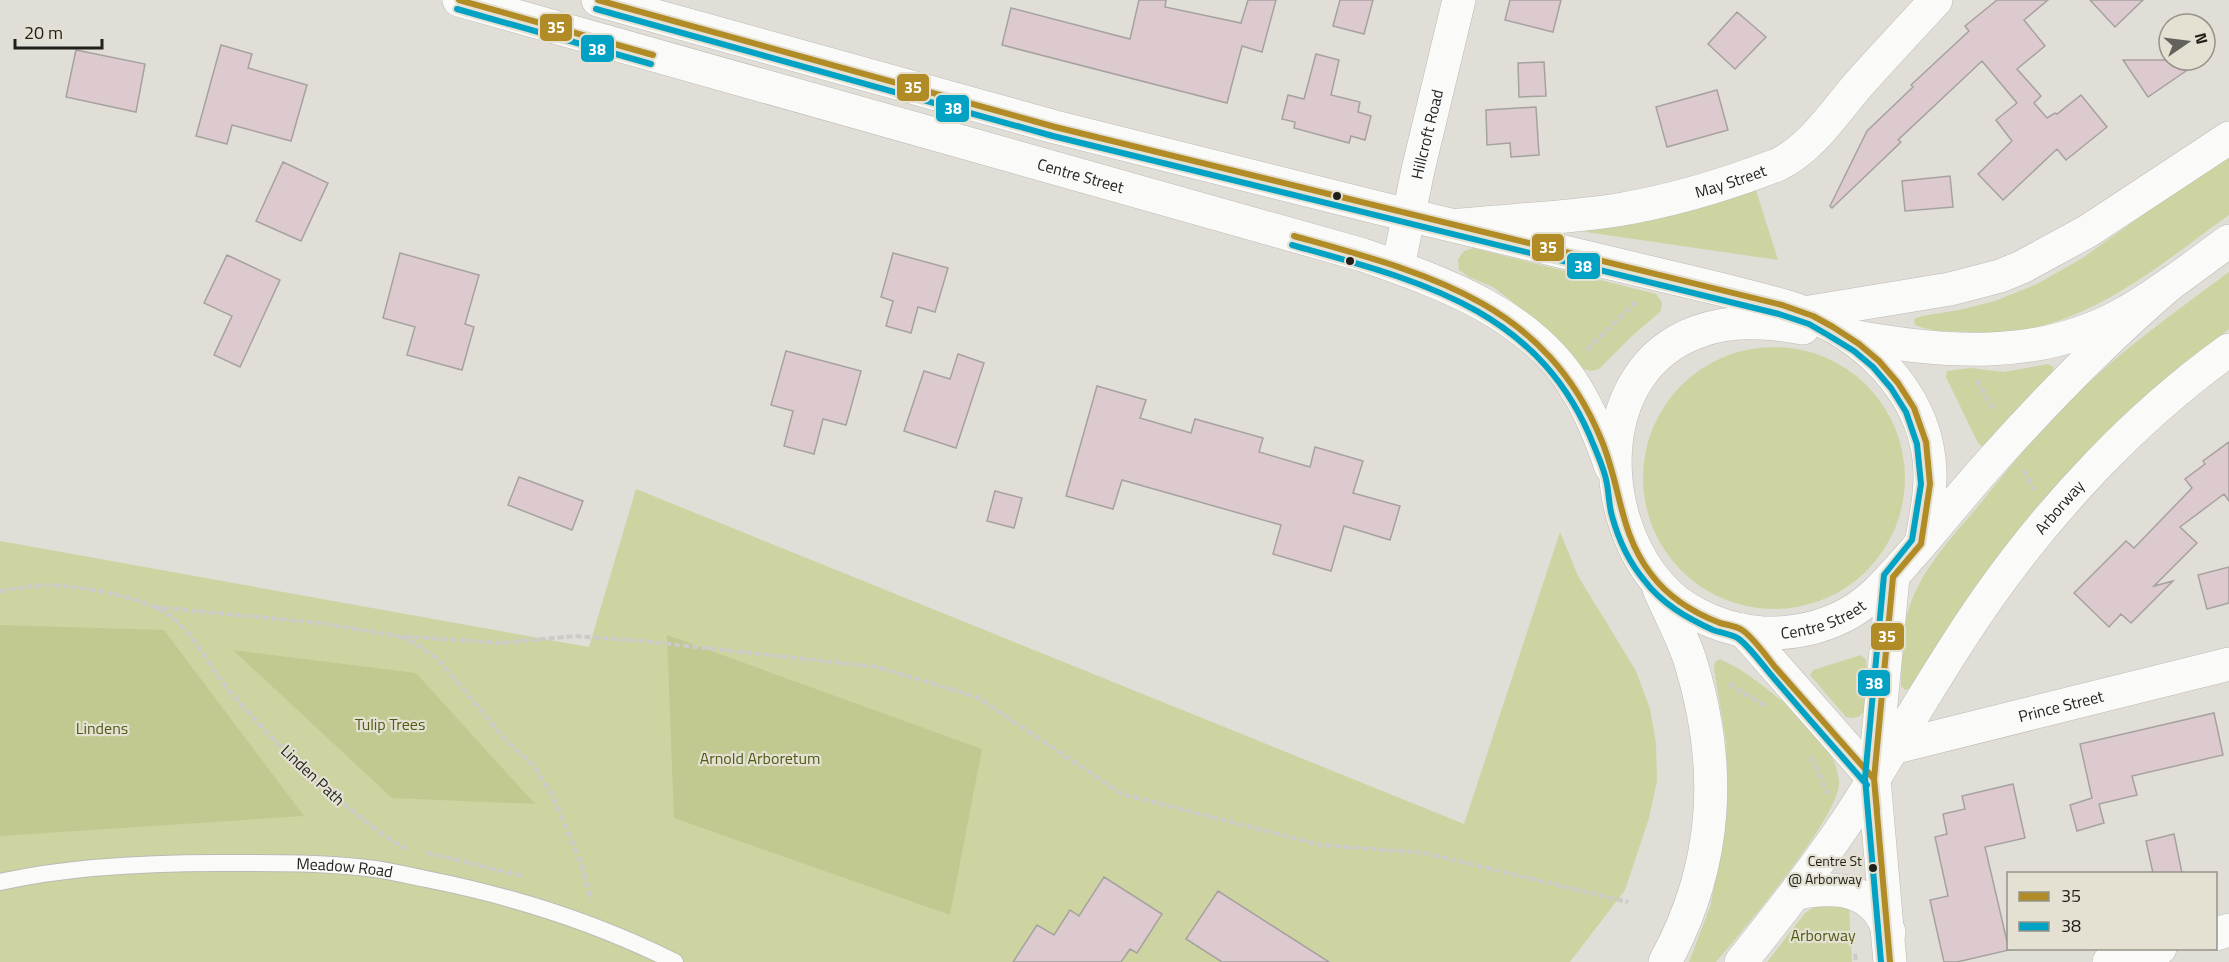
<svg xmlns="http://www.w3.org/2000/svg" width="2229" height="962" font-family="'Titillium Web',sans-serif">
  <rect width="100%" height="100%" fill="#e0ded7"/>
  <path fill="#cdd4a2" d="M2229,154V215C2162,263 2095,322 2010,332C1998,333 1985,332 1973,332C1954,331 1933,333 1915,325L1914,319L1922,316L1959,310L1995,301L2037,284L2081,259Z
    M1755,187L1778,260L1586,232L1584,229Z
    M1473,248L1656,294L1662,302L1661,311L1632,336L1599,369L1591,371L1583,369L1513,302L1493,287L1469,277L1459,270L1458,259L1464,251Z
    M2229,272V329L2135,405L2100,441L1911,688L1905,690L1901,686C1902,659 1901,631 1910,605C1924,566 1953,536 1980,504C2009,468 2039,431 2073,398C2120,351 2175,312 2229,272Z
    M1643 478a131 131 0 1 1 262 0a131 131 0 1 1-262 0Z
    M2048,364L2053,367V372L1983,447L1978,443L1946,377L1947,371L1971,368L2004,372Z
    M636,489L1464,824L1560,532L1578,576L1636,671L1650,709L1656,743L1657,781L1649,818L1625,890L1570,962H0V541L589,647Z
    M1861,655L1866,660C1867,678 1876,725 1846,717L1810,675L1813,670Z
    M1720,659C1745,670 1767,689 1788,706C1810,724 1838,752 1839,783C1840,816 1741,933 1716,962H1689L1710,907L1722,848L1727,791L1726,742L1714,669L1715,662Z
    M1824,904L1849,908L1852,962H1767L1805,913L1811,909Z"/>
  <path fill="#c1c990" d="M0,625L164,630L304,816L0,836Z
    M667,635L982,749L950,915L674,818Z
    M233,650L416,673L535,804L392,798Z"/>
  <path fill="#dccacf" stroke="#a6a2a0" stroke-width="1.5" d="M1139,0H1166L1165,7L1241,23L1248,0H1276L1262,52L1242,46L1227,103L1002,45L1011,8L1130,39Z
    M1340,0H1373L1364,34L1333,26Z
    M1510,0H1561L1553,32L1505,20Z
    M1997,0H2048L2024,20L2045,46L2017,69L2041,96L2034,103L2047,118L2055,113L2057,114L2081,95L2107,127L2066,160L2057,149L2003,200L1978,174L2012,141L1996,120L2017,103L1982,61L1898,140L1901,142L1832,208L1830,206L1867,131L1913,87L1911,85L1969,31L1965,26Z
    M2090,0H2143L2115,27Z
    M1737,12L1766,37L1735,69L1708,44Z
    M221,45L252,54L248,68L307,85L291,141L232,125L227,144L196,136Z
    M76,50L145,64L136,112L66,97Z
    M1316,54L1339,60L1331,95L1360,102L1358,112L1371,116L1365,140L1351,136L1349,143L1294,128L1295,122L1282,119L1288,95L1304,99Z
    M2123,60H2202L2148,97Z
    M1544,62L1546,96L1519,97L1518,63Z
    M1717,90L1728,130L1667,147L1656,107Z
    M1536,107L1539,155L1511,157L1510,143L1487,145L1486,110Z
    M283,162L328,183L301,241L256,221Z
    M1950,176L1953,207L1905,211L1902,181Z
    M400,253L479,275L465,324L474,327L462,370L407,355L415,327L383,318Z
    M893,253L948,268L935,312L918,307L911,333L886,326L893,301L881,297Z
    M227,255L280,280L240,367L214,355L232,316L204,303Z
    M786,351L861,371L846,425L823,419L814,454L784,446L793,411L771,405Z
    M958,354L984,363L956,448L904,431L924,371L950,379Z
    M1097,386L1146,400L1140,418L1191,433L1195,419L1263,438L1259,452L1310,467L1315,447L1363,461L1353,493L1400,506L1390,540L1344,526L1331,571L1273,554L1281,525L1122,480L1113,509L1066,496Z
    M2229,442V501L2224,494L2180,527L2197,543L2154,586L2173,581L2131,623L2121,614L2109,627L2074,593L2126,541L2134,548L2192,488L2185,479L2205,464L2203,461Z
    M519,477L583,501L572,530L508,505Z
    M995,491L1022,498L1014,528L987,521Z
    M2229,567V603L2207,609L2198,575Z
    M2214,713L2223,755L2132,776L2137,795L2099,804L2104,823L2077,831L2070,805L2092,798L2080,744Z
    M2013,784L2025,838L1985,847L2009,950L1957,962H1944L1930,900L1948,896L1935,837L1947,834L1943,814L1965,809L1962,796Z
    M2174,834L2182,873H2153L2146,841Z
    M1104,877L1162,914L1137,953L1130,949L1121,962H1013L1037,925L1054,935L1070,910L1079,916Z
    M1218,891L1329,962H1222L1186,939Z"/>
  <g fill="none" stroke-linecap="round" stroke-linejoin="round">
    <defs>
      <g id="service">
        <path id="s1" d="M0,882C67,867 148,863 217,863C268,863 318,862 367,868C387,870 406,875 426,879C512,896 597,923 675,962"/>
      </g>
      <g id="minor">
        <path id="s2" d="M1398,267L1418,170L1459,0"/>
        <path id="s3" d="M1892,748L2229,664"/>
        <path d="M2216,934L2229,930"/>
        <path d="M2109,962L2160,948"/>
      </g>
      <g id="tertiary">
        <path id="s4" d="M1461,225C1513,220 1566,218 1617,210C1672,201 1725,185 1777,165C1811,149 1834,113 1858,85C1884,56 1910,28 1936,0"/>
      </g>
      <path id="secondary" d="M1743,630L1874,779
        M1890,962L1874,779L1893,577"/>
      <g id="trunk">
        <path id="s5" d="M459,0L1363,255C1443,283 1533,314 1578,392C1592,415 1602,441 1611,467"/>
        <path d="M598,0L1055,127L1379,208L1728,291C1756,299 1785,304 1812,316C1875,343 1928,401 1930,472C1931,496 1925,521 1921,544"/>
        <path d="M1804,313L1950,289L2000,276L2022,267L2088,231L2229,138"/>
        <path id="s6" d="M1803,328C1768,322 1731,319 1697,332C1591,371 1596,522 1666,592C1690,616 1729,631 1763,633C1794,634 1825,627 1851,612C1876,597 1894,574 1913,553C1939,523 1964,492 1990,463C2046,400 2106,339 2170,284"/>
        <path d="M1851,336C1943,353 2039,361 2123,314C2161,293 2194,266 2229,241"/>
        <path d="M1659,589C1669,612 1682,636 1690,660C1723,766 1718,865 1665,962"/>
        <path d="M1796,893C1836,886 1874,887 1889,932"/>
        <path id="s7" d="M1741,962C1778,916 1814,870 1847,821C1895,748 1937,670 1987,599C2053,505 2136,417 2229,350"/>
      </g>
    </defs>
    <use href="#service" stroke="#bcbab4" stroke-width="18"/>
    <use href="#minor" stroke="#bcbab4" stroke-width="34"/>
    <use href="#tertiary" stroke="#bcbab4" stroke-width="34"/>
    <use href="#secondary" stroke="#bcbab4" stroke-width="34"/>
    <use href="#trunk" stroke="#bcbab4" stroke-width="34"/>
    <path stroke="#cccbc9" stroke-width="4" stroke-dasharray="6 3" stroke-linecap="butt" d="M1587,350L1637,301
      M1977,380L1995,412
      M2024,470L2034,490
      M0,591C16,589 34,585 50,585C81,586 144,597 169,615C195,634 208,666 229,690C265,733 306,773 349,808C367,823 388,840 409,850
      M155,607L320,623L398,636L501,643L575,636L643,641L877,667L977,697L1122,794L1321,845L1425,853L1628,902
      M401,637L416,644L438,659L505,739L533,765L552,794L582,866L591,901
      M1729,684L1767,707
      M1811,757L1828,794
      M428,853L523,876
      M1855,954L1856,962"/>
    <use href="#service" stroke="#fafaf9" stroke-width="16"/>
    <use href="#minor" stroke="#fafaf9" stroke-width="33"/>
    <use href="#tertiary" stroke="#fafaf9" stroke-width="33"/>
    <use href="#secondary" stroke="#fafaf9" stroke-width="33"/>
    <use href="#trunk" stroke="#fafaf9" stroke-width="33"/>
    <defs>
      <path id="bus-1" d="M459,0L653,55
        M598,0L1055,127L1782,305L1813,316L1833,327L1859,344L1879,361L1898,383L1914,408L1926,442L1930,484L1921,544L1893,577L1874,779L1890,962
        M1294,236C1425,273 1544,301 1601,439C1621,486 1619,533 1651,574C1668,597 1694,613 1720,623C1727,625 1736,626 1742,630C1752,636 1767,657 1775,667C1808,704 1841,742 1874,779L1877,810"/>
      <path id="bus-2" d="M457,9L651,64
        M596,9L1053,136L1779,314L1809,324L1828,335L1854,351L1873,367L1891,388L1906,412L1917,444L1921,484L1912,540L1884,575L1865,778L1881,962
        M1292,245C1420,281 1540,309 1594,446C1599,458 1605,471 1607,484C1609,495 1609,506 1612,516C1618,538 1629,562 1644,580C1662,604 1687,618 1713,630C1721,633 1732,634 1739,639C1752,649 1766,670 1778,683C1807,717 1837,751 1867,785"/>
    </defs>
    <use href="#bus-1" stroke="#e4e1d3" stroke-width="10"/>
    <use href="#bus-2" stroke="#e4e1d3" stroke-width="10"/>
    <use href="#bus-1" stroke="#b18c26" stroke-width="6"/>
    <use href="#bus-2" stroke="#02a2c5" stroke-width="6"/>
  </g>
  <g fill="#201f1a" stroke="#e4e1d3" stroke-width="2">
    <circle cx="1337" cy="196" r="5"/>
    <circle cx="1350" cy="261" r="5"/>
    <circle cx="1873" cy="868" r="5"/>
  </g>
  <g text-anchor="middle" stroke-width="4.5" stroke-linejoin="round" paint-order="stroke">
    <g font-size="14" fill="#201f1a" stroke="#e4e1d3" text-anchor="end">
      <text x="1862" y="866">Centre St<tspan x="1862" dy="18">@ Arborway</tspan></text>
    </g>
    <g font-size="16" fill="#201f1a" stroke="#e4e1d3">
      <text dy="6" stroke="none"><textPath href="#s2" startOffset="136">Hillcroft Road</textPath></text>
      <text dy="6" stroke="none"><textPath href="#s5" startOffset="646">Centre Street</textPath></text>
      <text dy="6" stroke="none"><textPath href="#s4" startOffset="274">May Street</textPath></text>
      <text dy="6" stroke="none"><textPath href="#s7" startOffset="556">Arborway</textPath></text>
      <text dy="6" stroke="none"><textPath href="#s6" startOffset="584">Centre Street</textPath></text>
      <text dy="6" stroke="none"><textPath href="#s3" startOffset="174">Prince Street</textPath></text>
      <text transform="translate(313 775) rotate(43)" y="6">Linden Path</text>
      <text dy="6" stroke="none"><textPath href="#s1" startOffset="346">Meadow Road</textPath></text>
    </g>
    <g font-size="16" fill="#515b14" stroke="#e4e1d3">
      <text x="390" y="730">Tulip Trees</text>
      <text x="102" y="734">Lindens</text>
      <text x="760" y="764">Arnold Arboretum</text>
      <text x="1823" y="941">Arborway</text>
    </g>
  </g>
  <g stroke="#e4e1d3" stroke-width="2">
    <rect x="539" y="13" width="34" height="29" rx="6" fill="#b18c26"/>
    <rect x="580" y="34" width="35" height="29" rx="6" fill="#02a2c5"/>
    <rect x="896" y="73" width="34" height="29" rx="6" fill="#b18c26"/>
    <rect x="935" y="94" width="35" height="29" rx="6" fill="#02a2c5"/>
    <rect x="1531" y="233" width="34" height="29" rx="6" fill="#b18c26"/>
    <rect x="1566" y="252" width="35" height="28" rx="6" fill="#02a2c5"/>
    <rect x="1870" y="622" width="35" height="29" rx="6" fill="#b18c26"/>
    <rect x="1857" y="669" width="34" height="28" rx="6" fill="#02a2c5"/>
  </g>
  <g font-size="16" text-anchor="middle" font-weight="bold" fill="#fff">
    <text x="556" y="33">35</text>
    <text x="597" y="55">38</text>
    <text x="913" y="93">35</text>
    <text x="953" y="114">38</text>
    <text x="1548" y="253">35</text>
    <text x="1583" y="272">38</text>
    <text x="1887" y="642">35</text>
    <text x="1874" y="689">38</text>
  </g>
  <rect x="2007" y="872" width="210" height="78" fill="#e4e1d3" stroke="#969389" stroke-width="1.5"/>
  <rect x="2019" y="892" width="30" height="9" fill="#b18c26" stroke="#969389" stroke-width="1.5"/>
  <text x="2061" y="902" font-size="18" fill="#201f1a">35</text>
  <rect x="2019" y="922" width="30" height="9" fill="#02a2c5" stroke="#969389" stroke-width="1.5"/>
  <text x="2061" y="932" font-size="18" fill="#201f1a">38</text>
  <g transform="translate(2187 42) rotate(76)"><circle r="28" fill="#e4e1d3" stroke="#969389" stroke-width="1.5"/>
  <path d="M0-4.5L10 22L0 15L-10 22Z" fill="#63625c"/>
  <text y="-9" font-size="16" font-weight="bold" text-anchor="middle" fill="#201f1a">N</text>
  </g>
  <path d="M15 39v9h87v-9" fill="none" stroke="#201f1a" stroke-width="3"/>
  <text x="24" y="39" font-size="18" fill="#201f1a" stroke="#e4e1d3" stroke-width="4.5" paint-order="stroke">20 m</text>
</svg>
